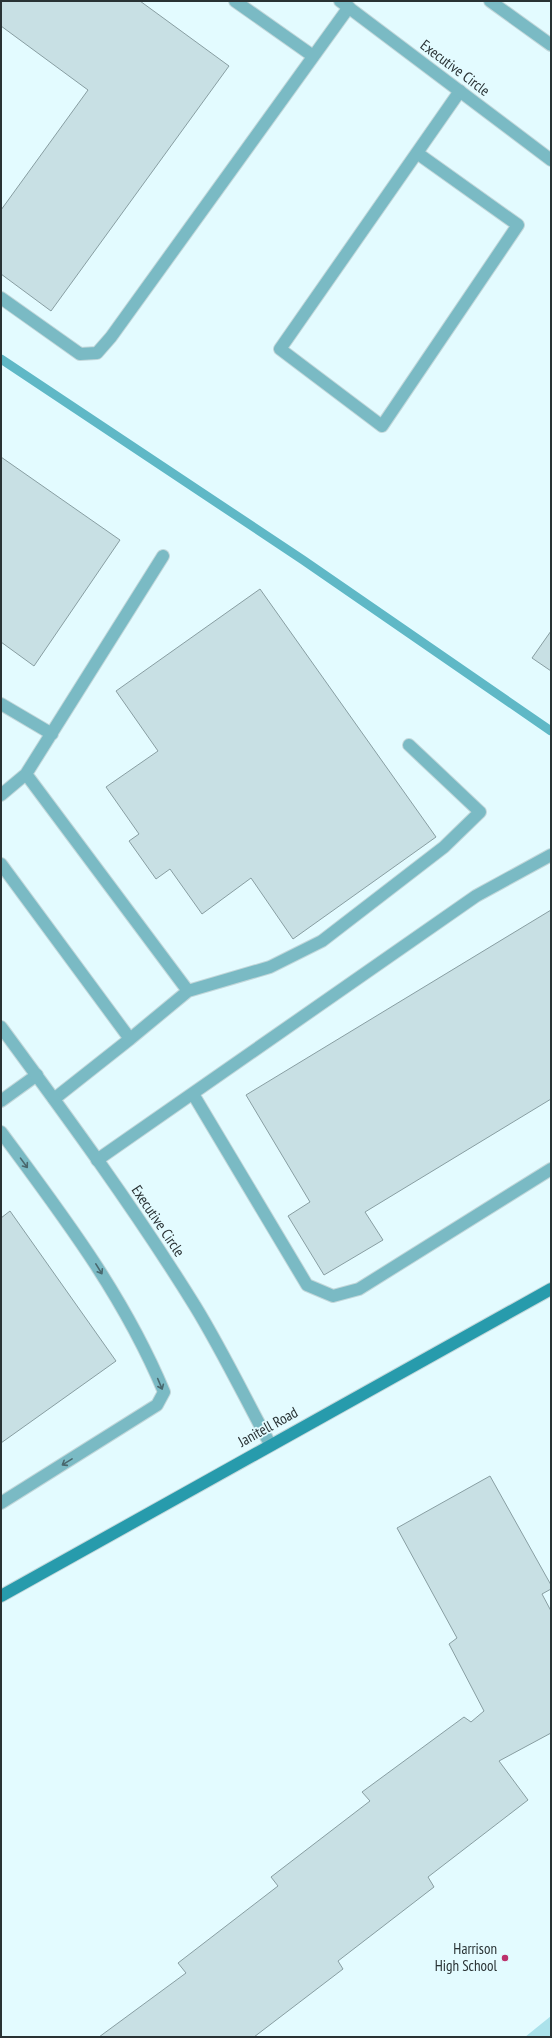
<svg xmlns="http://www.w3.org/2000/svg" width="552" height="2038" font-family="'PT Sans Narrow',sans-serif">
  <rect width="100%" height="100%" fill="#e3fbff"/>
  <path fill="#abe2eb" d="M551,2016V2037H525Z"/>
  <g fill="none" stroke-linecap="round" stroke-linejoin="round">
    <path stroke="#5fb8c6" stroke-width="9" d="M1,359L303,560L551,731"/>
  </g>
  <path fill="#c8e0e4" stroke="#889ea2" d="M1,1H140L229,66L51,311L1,274V210L88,90L1,26Z
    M1,457L120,540L34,666L1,642Z
    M260,589L436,837L293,939L251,878L202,914L170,869L156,879L129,841L139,834L106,787L158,751L116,691Z
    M551,631V671L532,658Z
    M551,910V1099L365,1212L383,1240L324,1275L288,1216L310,1202L246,1095Z
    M10,1211L116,1361L1,1443V1218Z
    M490,1476L551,1585V1589L542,1594L551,1611V1733L499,1761L528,1800L428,1877L434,1887L338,1961L343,1969L254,2037H99L186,1973L178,1963L278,1886L271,1877L370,1801L362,1792L464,1717L471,1722L484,1711L449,1644L457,1638L397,1528Z"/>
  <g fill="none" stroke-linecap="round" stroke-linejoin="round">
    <defs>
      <path id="lane" d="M235,1L313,56
        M490,1L551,45
        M417,153L518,225L382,426L280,349L460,91
        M1,298L80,354L97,353L111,337L349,7
        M1,704L52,734
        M26,774L163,556
        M1,795L26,774L188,991L130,1039
        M1,864L130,1039L54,1099
        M188,991L270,967L322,941L444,847L480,812L409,745
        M193,1094L307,1285L333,1296L359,1289L551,1169
        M1,1101L37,1075
        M1,1132C63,1216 123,1294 164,1392L157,1405L1,1503
        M97,1160L476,896L551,855"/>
      <path id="street" d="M340,1L551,160
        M1,1027C68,1118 135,1209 195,1306C222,1350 245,1398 270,1444"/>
      <path id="secondary" d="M1,1596L551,1289"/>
    </defs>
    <use href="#lane" stroke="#c2d7da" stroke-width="14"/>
    <use href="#street" stroke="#c2d7da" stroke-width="14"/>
    <use href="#secondary" stroke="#c2d7da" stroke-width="14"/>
    <use href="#lane" stroke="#7abac4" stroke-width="12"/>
    <use href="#street" stroke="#7abac4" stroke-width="12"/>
    <use href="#secondary" stroke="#279bac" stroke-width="12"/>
  </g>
  <defs><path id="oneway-shaft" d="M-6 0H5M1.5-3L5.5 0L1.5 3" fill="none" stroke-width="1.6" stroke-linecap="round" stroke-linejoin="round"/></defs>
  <g stroke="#49686e">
    <use href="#oneway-shaft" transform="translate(24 1163) rotate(54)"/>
    <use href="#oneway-shaft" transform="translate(99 1269) rotate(58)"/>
    <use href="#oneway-shaft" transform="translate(160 1384) rotate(67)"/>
    <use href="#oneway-shaft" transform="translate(67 1462) rotate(148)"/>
  </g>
  <circle fill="#bb316c" stroke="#e3fbff" stroke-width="1.5" cx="505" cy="1958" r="4"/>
  <g text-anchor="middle" stroke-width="3.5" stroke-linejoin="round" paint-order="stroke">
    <g font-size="15" fill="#293234" stroke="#e3fbff">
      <text transform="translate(455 68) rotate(37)" y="5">Executive Circle</text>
      <text transform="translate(158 1221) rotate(56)" y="5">Executive Circle</text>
      <text transform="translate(268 1427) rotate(-29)" y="5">Janitell Road</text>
    </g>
    <g font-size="15" fill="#293234" stroke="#e3fbff" text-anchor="end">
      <text x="497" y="1954">Harrison<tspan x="497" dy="17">High School</tspan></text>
    </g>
  </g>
  <rect width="552" height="2038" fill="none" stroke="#293234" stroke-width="4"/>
</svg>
